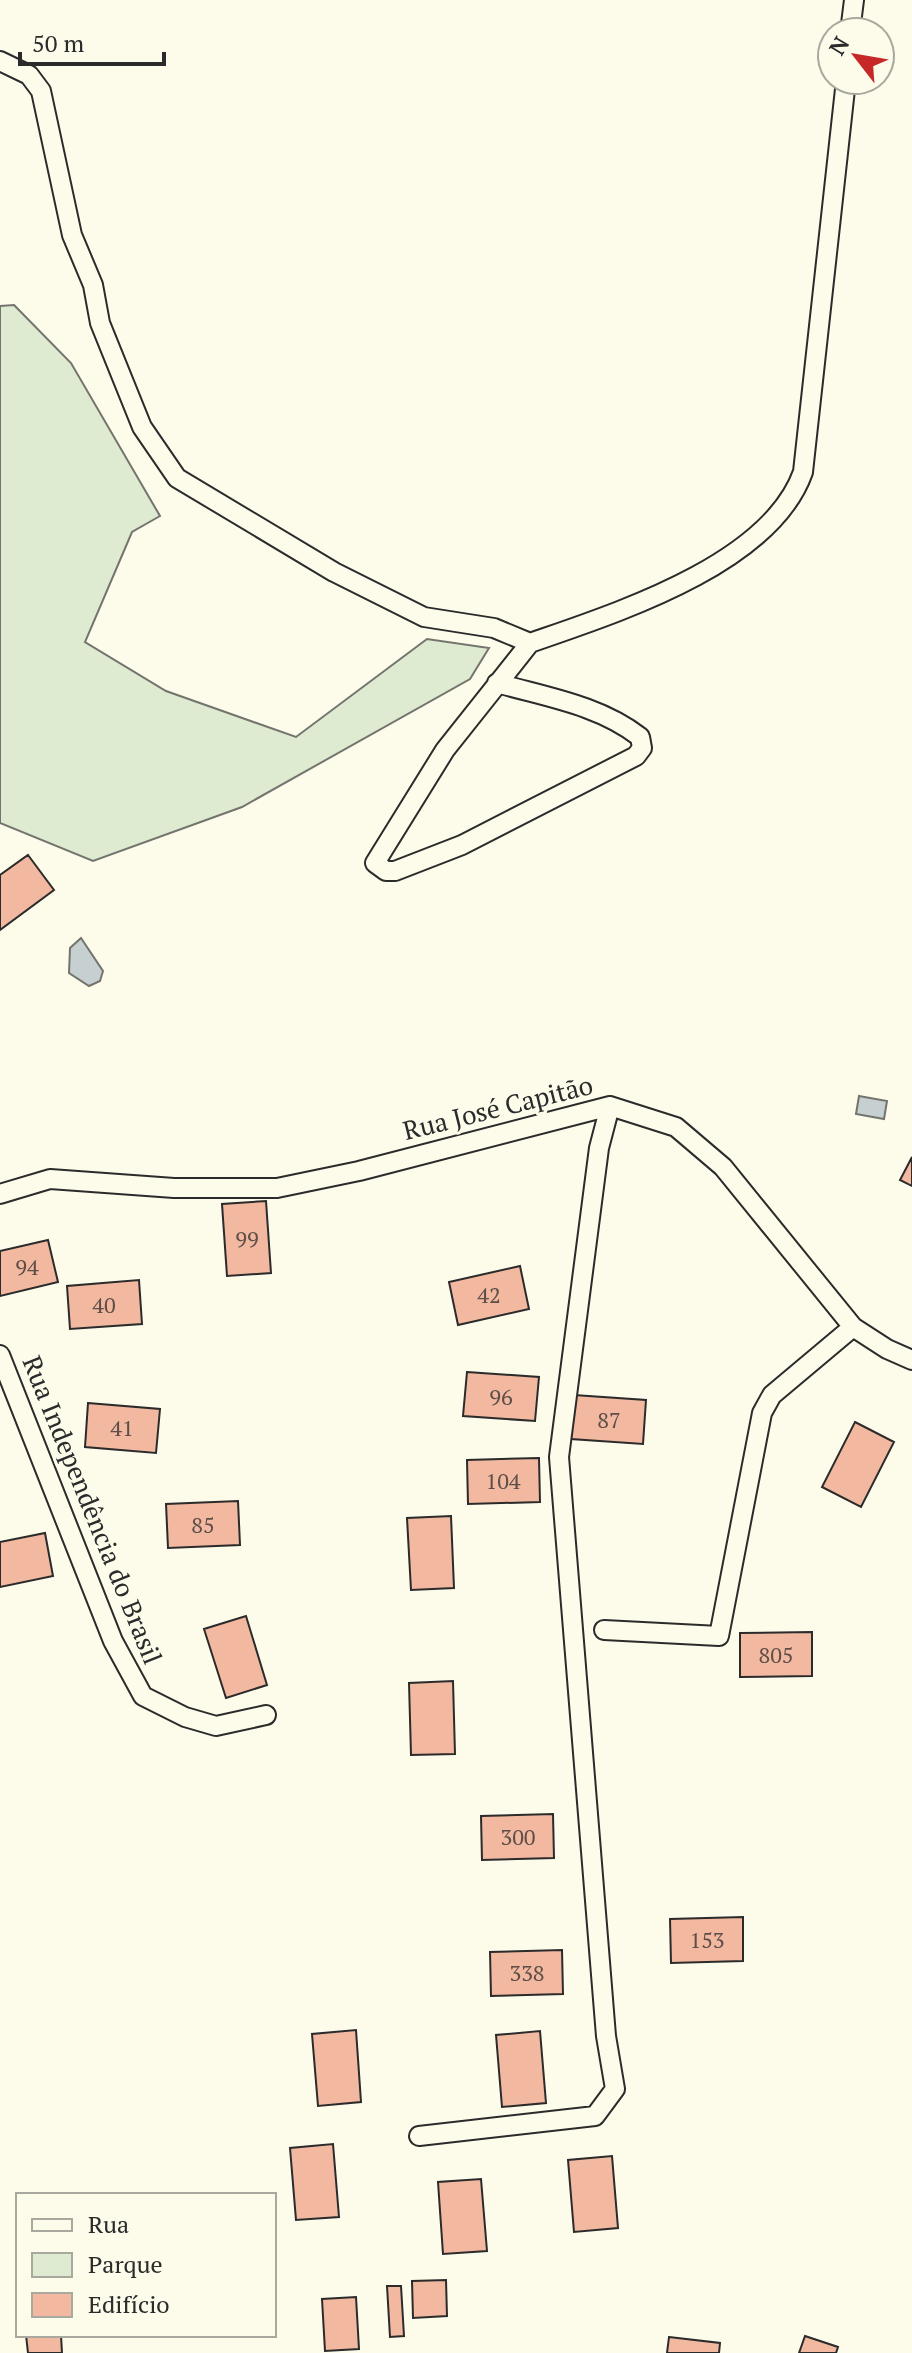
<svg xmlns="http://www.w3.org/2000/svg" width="912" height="2353" font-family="'PT Serif',serif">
  <rect width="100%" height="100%" fill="#fdfbea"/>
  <path fill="#deebd1" stroke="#74746e" stroke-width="2" d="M14,305L71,363L160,516L132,532L85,642L166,691L296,737L427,639L489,648L470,679L242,807L93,861L0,823V306Z"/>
  <path fill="#c7d0d0" stroke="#74746e" stroke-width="2" d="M81,938L103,971L100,981L89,986L69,973L70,948Z
    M859,1096L887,1101L884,1119L856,1114Z"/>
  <path fill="#f2b8a0" stroke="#2b2b2b" stroke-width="2" d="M28,855L54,890L0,930V875Z
    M912,1157V1186L900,1180Z
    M266,1201L271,1273L227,1276L222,1204Z
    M48,1240L58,1282L0,1296V1251Z
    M520,1266L529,1309L458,1325L449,1282Z
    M139,1280L142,1324L70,1329L67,1286Z
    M467,1372L539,1377L535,1421L463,1416Z
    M574,1395L646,1400L643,1444L571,1439Z
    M88,1403L160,1409L156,1453L85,1447Z
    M855,1422L894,1442L861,1507L822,1487Z
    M539,1458L540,1502L468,1504L467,1460Z
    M238,1501L240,1545L168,1548L166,1504Z
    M451,1516L454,1588L411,1590L407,1518Z
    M45,1533L53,1576L0,1587V1542Z
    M246,1616L267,1685L226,1698L204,1629Z
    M812,1632V1676L740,1677V1633Z
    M453,1681L455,1754L411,1755L409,1683Z
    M553,1814L554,1858L482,1860L481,1816Z
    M743,1917V1961L671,1963L670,1919Z
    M562,1950L563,1994L491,1996L490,1952Z
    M356,2030L361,2102L318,2106L312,2034Z
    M540,2031L546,2103L502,2107L496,2035Z
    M333,2144L339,2217L296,2220L290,2148Z
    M612,2156L618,2228L574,2232L568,2160Z
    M481,2179L487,2251L443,2254L438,2182Z
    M446,2280L447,2316L413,2318L412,2281Z
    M387,2286H401L404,2336L390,2337Z
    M356,2297L359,2349L325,2351L322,2299Z
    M26,2335H61L62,2353H28Z
    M805,2336L838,2347L836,2353H799Z
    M669,2337L720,2343L719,2353H667Z"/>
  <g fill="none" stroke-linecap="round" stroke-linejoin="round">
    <defs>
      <path id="street" d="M850,32L854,0
        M0,61L29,75L41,91L72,235L93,285L100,323L142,427L177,478L334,572L424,617L494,628L530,643C616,613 770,565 803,472L846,80
        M497,683C546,697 599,705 640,737L642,748L636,756L462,845L395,871H386L375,863L445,750L530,643
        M0,1194L50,1179L174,1188H277L359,1171L610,1106L676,1127L723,1167L853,1327L887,1349L912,1360
        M0,1355L113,1641L143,1696L185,1717L216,1726L266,1715
        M604,1630L719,1636L762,1413L772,1395L853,1327
        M419,2136L595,2116L615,2089L606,2036L559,1457L599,1148L610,1106"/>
    </defs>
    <use href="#street" stroke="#2b2b2b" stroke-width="22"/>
    <use href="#street" stroke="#fdfbea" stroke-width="18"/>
  </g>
  <g text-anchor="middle" stroke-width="6" stroke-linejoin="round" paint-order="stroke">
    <g font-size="22" fill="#5d4e48">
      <text x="247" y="1247">99</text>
      <text x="27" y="1275">94</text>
      <text x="489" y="1303">42</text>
      <text x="104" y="1313">40</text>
      <text x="501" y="1405">96</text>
      <text x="609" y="1428">87</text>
      <text x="122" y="1436">41</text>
      <text x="503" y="1489">104</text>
      <text x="203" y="1533">85</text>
      <text x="776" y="1663">805</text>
      <text x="518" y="1845">300</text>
      <text x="707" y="1948">153</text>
      <text x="527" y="1981">338</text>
    </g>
    <g font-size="26" fill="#2b2b2b" stroke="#fdfbea">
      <text transform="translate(498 1108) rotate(-14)" y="9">Rua José Capitão</text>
      <text transform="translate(92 1510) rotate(68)" y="9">Rua Independência do Brasil</text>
    </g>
  </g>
  <rect x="16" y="2193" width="260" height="144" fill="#fdfbea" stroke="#a9a89e" stroke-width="2"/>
  <rect x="32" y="2219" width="40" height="12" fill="#fdfbea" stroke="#a9a89e" stroke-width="2"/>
  <text x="88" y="2233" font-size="24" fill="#2b2b2b">Rua</text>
  <rect x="32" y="2253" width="40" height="24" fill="#deebd1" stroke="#a9a89e" stroke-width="2"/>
  <text x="88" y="2273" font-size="24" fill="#2b2b2b">Parque</text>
  <rect x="32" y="2293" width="40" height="24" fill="#f2b8a0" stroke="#a9a89e" stroke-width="2"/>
  <text x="88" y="2313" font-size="24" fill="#2b2b2b">Edifício</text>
  <g transform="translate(856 56) rotate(301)"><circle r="38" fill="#fdfbea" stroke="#a9a89e" stroke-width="2"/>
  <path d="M0-6L14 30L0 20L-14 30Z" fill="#c62828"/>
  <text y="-12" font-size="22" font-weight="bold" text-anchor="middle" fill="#2b2b2b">N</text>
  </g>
  <path d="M20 52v12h144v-12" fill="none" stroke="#2b2b2b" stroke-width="4"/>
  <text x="32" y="52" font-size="24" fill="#2b2b2b" stroke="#fdfbea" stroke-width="6" paint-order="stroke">50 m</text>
</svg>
